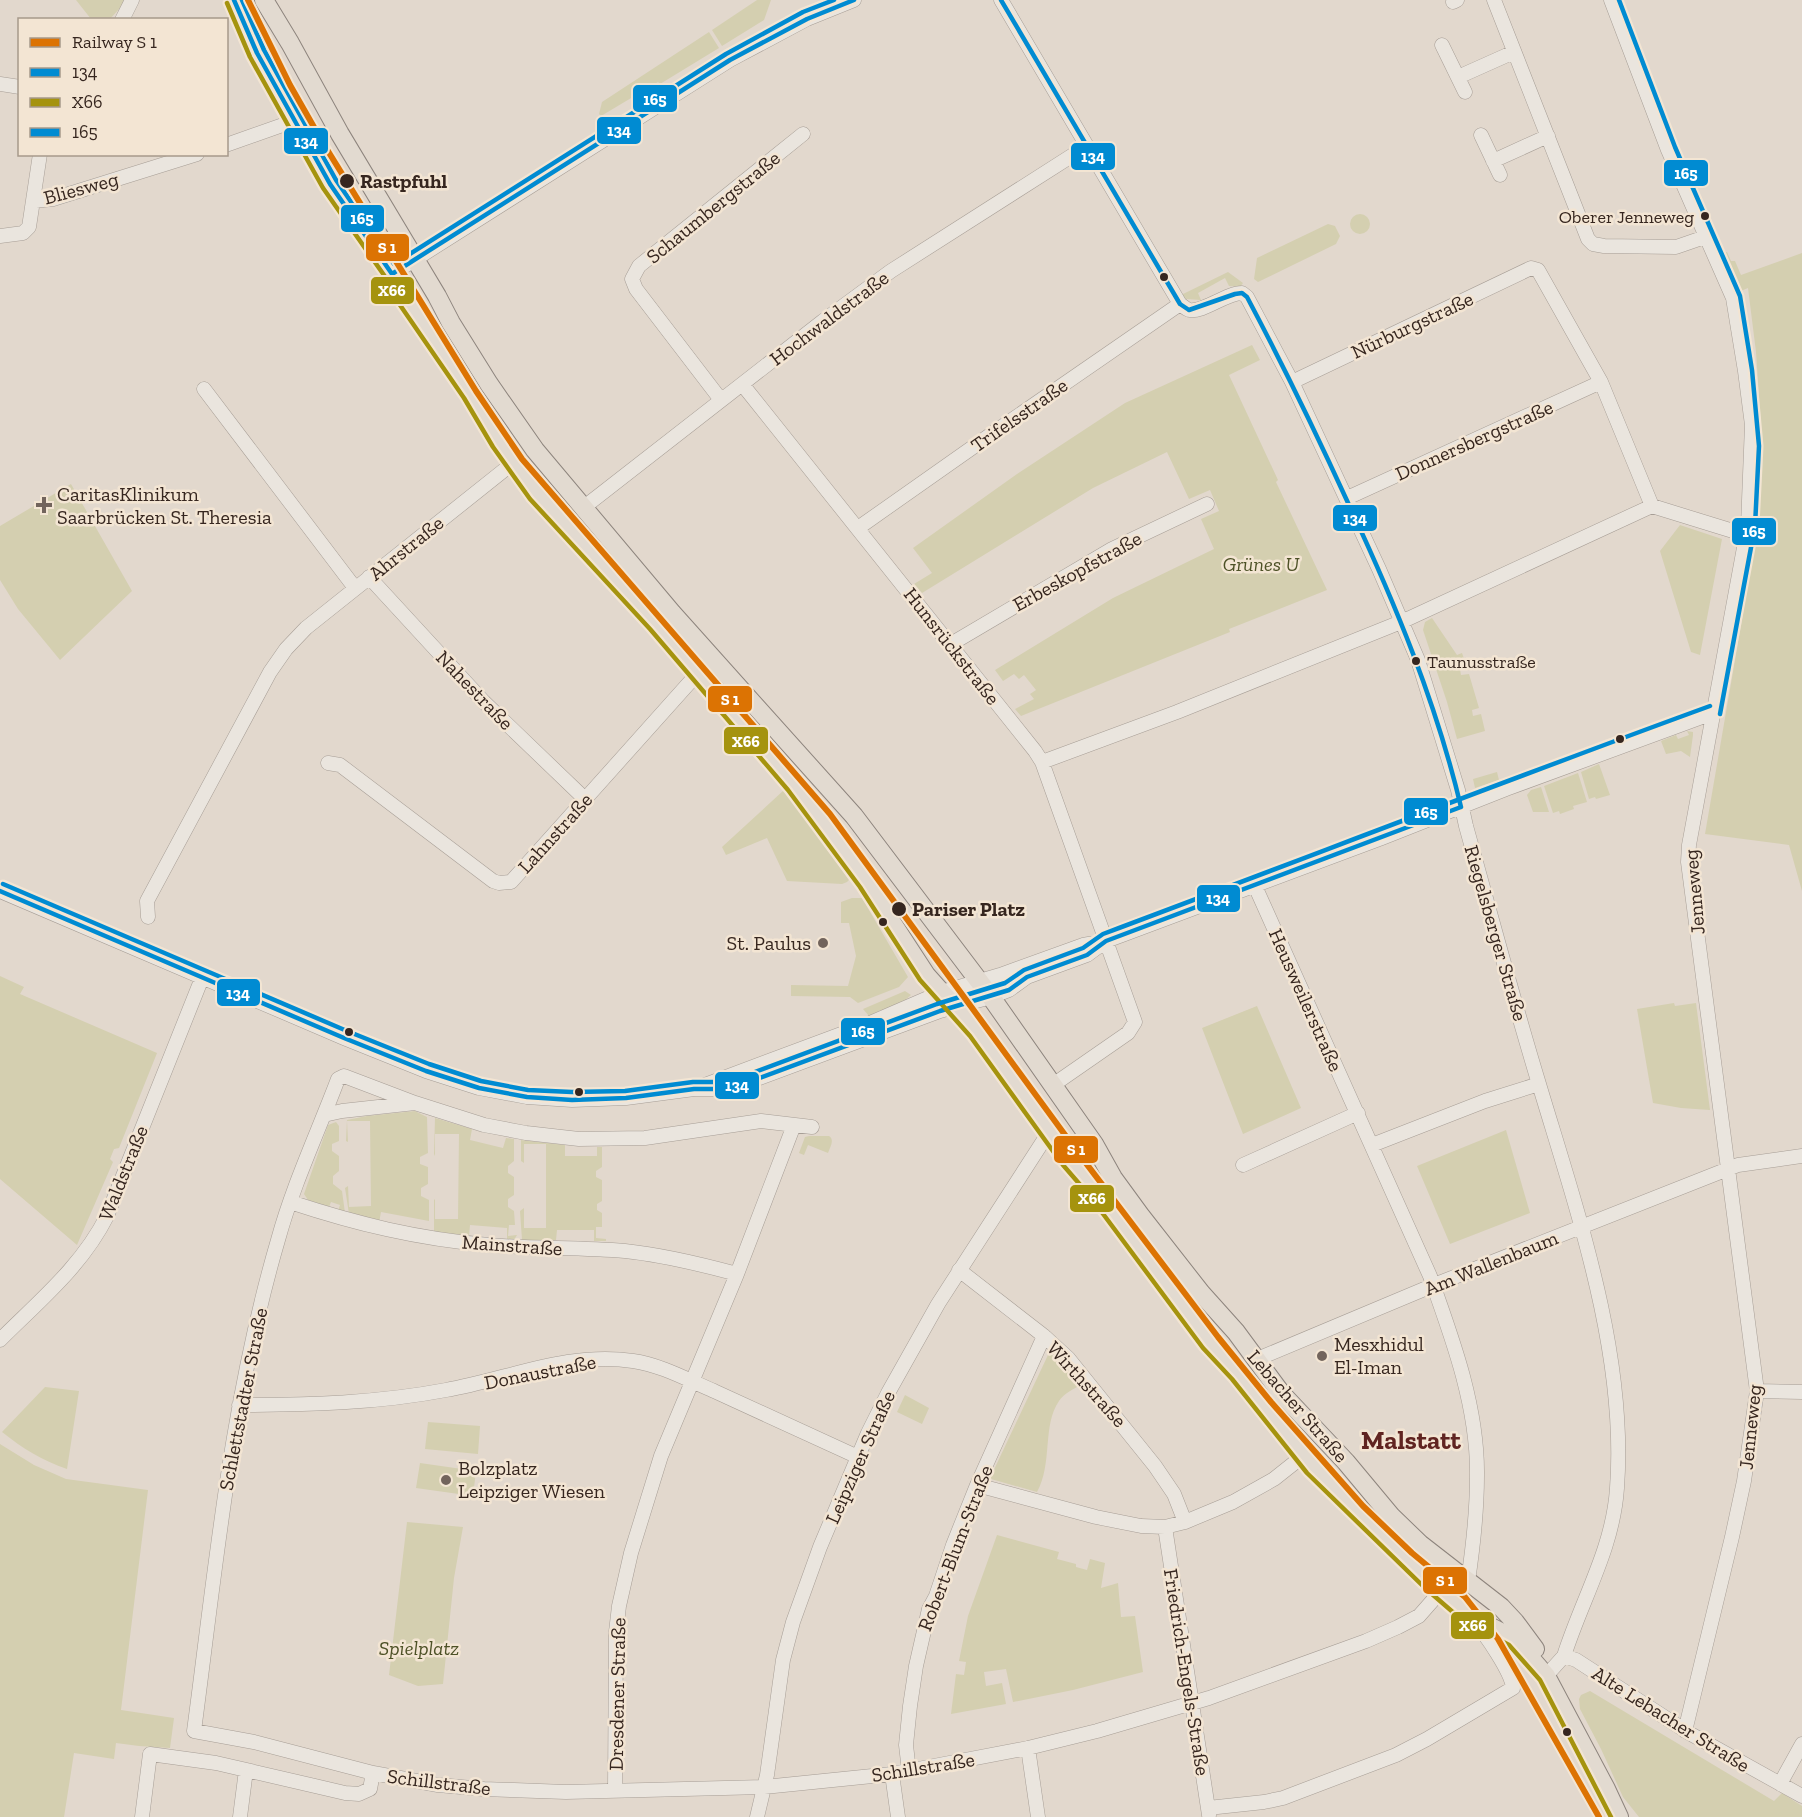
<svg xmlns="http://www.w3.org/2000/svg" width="1802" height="1817" font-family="'Zilla Slab',serif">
  <rect width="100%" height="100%" fill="#e2d8cd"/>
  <path fill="#d4cfb0" d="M76,0H125L121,7L109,20L91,19Z
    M757,0H771L764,20L722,46L712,30Z
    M709,32L719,48L660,84L658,82L601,116L599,114L602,102Z
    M1350 224a10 10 0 1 1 20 0a10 10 0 1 1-20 0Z
    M1328,224L1335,226L1340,236L1336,244L1258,282L1254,279L1257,258Z
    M1727,252L1731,261H1735L1741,275L1802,253V891L1789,845L1705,834L1759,521L1762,440L1756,352L1748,288L1741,291L1723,253Z
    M1228,272L1243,283L1240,287L1229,286L1225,278L1198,293L1201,300L1186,299L1181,295Z
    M1252,345L1260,360L1229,375L1278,480L1276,482L1327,590L1229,629L1230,632L1021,716L1015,709L1034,699L1030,694L1036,690L1024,675L1019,679L1014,674L1003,681L995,670L1113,598L1214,549L1201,519L1219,511L1210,490L1189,499L1167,452L1093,488L922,593L914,584L932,573L913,548L1017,474L1125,403Z
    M71,484L132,591L60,660L18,609L0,580V526Z
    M1680,525L1722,539L1700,655L1691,652L1660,551Z
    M1432,618L1457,655L1462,653L1467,667L1460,669L1461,675L1469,674L1479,708L1472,710L1473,716L1481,714L1485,731L1457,739L1447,702L1423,630L1425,622Z
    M1687,731L1693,732V735L1690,757L1681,751L1666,754L1661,741L1676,735L1678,739L1689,735Z
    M1599,764L1610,795L1596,799L1595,797L1589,799L1581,772Z
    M1497,772L1499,780L1475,788L1473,779Z
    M1578,773L1587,802L1573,806L1574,809L1560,814L1559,811L1553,813L1544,786Z
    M1541,787L1549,812H1533L1527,795L1531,790Z
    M784,790L849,880L847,882L842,884L787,881L767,838L726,855L722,847Z
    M852,898H862L908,977L899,987L858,1003L850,997L791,996V985L848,986L856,956L849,923H841V902Z
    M0,976L24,987L20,994L157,1053L119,1148L114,1149L110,1159L113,1162L77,1245L0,1179Z
    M905,991L911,995L902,1003L885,1011L881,1010L869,1016L863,1009Z
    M1674,1003L1675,1006L1696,1003L1710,1110L1681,1108L1653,1103L1637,1009Z
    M1257,1006L1301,1108L1243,1134L1202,1028Z
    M415,1111L427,1117L428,1153L420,1157V1164L428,1167V1184L421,1188V1196L429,1200V1221L381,1212L379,1223L349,1214L345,1188L348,1186L349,1207L371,1206L370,1121H347L348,1142L346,1141L347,1120L367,1116Z
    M435,1118L472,1129L470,1140L503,1148L506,1138L514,1139V1161L508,1166V1173L514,1177V1195L508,1199V1207L514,1211L515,1225H509L508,1236L517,1235L514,1240L507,1239V1228L470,1225L469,1236L434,1232V1200L435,1199V1219H458L459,1134H435V1156L434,1154Z
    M336,1122L339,1126V1141L332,1144V1151L339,1156V1171L333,1176V1184L342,1191L345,1213L338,1211L340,1205L331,1202L329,1207L308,1200L304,1194L328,1125Z
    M1506,1130L1530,1213L1450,1244L1417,1166Z
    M809,1136H829C835,1140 830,1147 828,1153L808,1145L804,1155L799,1153L805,1137Z
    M521,1140L565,1145V1156H597V1147H602V1167L596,1171V1177L602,1180V1201L597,1204V1210L602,1213V1227H596V1238L606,1239V1241H594V1230H557L556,1240H522L520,1211L524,1208V1228H546V1144H524V1163L521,1161Z
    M1051,1354L1082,1384C1074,1389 1064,1393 1059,1401C1042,1425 1053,1464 1037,1492L991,1479V1476L1048,1355Z
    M45,1387L79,1391L67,1469C43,1461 22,1448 2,1432Z
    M905,1395L929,1408L922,1424L897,1412Z
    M428,1422L480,1426L478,1454L425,1449Z
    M0,1444L34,1465L66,1479L148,1490L121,1710L174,1718L170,1748L139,1746L116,1743L114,1759L74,1753L64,1817H0Z
    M420,1463L476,1471L473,1496L416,1488Z
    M407,1522L463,1527L454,1578L443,1684L418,1686L389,1675Z
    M997,1535L1059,1552L1057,1559L1076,1564V1567L1087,1570L1090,1559L1105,1563L1101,1588L1118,1583L1121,1617L1135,1616L1143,1672L1073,1690L1013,1702L1006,1669L984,1672L986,1686L1002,1683L1006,1704L951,1714L956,1674L964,1675L966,1662L959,1661L968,1616Z
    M1590,1691L1774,1801L1782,1793L1802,1806V1817H1639L1623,1797L1601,1749L1580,1709L1579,1699L1581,1695Z"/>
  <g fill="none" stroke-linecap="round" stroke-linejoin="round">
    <defs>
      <path id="minor" d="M1001,0L1180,304C1183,306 1186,309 1189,310C1203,313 1226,293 1242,293L1247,297L1292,382L1379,569L1418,660L1458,790L1466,826C1490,912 1513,999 1539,1084C1577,1211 1627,1354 1617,1488C1613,1549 1582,1599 1564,1656
        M1494,0L1588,239L1593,244L1604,246L1676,247L1705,237
        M1611,0L1668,150L1733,298L1745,371L1752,425L1748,526L1689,845L1688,862L1757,1391L1744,1481L1732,1537L1685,1731
        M1453,2L1457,0
        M122,20L132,0
        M1442,45L1465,92
        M1458,77L1514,52
        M0,84L20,87
        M1481,135L1500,175
        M226,145L294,121
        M1493,161L1548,136
        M33,201L53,199L197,154
        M0,236L23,233L29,227L40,154
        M392,274L730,60L807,19L854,0
        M1292,382L1531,268L1538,270L1601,382L1652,506
        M742,384L1035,751L1042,762L1135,1022L1128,1033L1053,1085
        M204,389L355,588
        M721,400L636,289L632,279L639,266L803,134
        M1347,498L1601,382
        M1652,506L1746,535
        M583,508L823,321L891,271L1087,146
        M858,528L993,433L1180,304
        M369,577L484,702L585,799
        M951,644L1112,549L1207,504
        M1042,762L1177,712L1401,622L1652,506
        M328,763L340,765L493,881L499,883L511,882L698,673
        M1255,886L1430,1276C1453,1340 1478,1408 1477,1476C1477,1511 1473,1547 1468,1581
        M0,891L344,1038L426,1071L479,1088L527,1097L572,1100L626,1098L694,1089H723L746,1083L940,1011L991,997L1009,990L1027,977L1087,955L1106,941
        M148,917L147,901L270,672L286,649L306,628L513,463
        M702,1086L868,1024L942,992L1000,975L1083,945L1106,941L1125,934L1382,838L1506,789L1713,713
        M415,1103L344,1076L338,1079C318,1132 293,1185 278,1240C231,1400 216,1566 194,1731L254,1742L373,1773L438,1785L484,1789L566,1792L764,1787L892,1774L1028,1748L1097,1731L1209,1698L1366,1641L1398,1627L1419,1616L1441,1591
        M324,1115L342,1111L415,1103L484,1125L526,1133L579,1139L645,1138L761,1121L812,1127
        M1372,1145L1485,1101L1539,1084
        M1243,1165L1358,1113
        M290,1202C357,1224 418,1239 489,1245C534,1249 580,1247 625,1251C663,1255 700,1264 737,1274
        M959,1270L1044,1336L1068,1358L1155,1466L1174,1494L1185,1522
        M0,1340C39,1301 82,1266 107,1216L202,978
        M1255,1360L1434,1285L1738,1165L1802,1156
        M1757,1391L1802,1392
        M239,1405C308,1405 378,1403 446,1390C508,1379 570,1351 633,1361C661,1365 688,1380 714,1391C762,1413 810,1435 858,1457
        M977,1485L1096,1517L1141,1526L1165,1527L1185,1522L1233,1502L1274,1479L1303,1456
        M1165,1527L1209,1815
        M1546,1676L1564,1656L1576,1660L1689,1733L1802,1796
        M1028,1748L1038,1817
        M909,1771L906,1745L910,1706L916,1666L929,1609L936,1596L953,1545L977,1485L1044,1336
        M892,1774L898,1817
        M1780,1784L1802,1744
        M615,1791L616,1632L619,1606L631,1553L661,1456L737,1274L794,1125
        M1208,1808L1264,1802L1283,1798L1396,1755L1427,1739L1513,1688C1512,1673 1485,1633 1474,1622
        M142,1817L150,1754L216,1763L345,1793L359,1794L370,1789L373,1773
        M240,1817L246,1770
        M757,1817L767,1775L783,1660L793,1622L820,1547L868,1433L888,1393L938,1304L1049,1132"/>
      <path id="major" d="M234,0L257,53L330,184L392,274L406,301L470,394L499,443L536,495L656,624L794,785L866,883L926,975L976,1031L1069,1161L1095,1190L1209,1344L1238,1374L1313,1468L1430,1582L1466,1614L1514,1639L1546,1676L1606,1789L1619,1817
        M264,0L290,43L340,134L437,296L451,323L489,384L535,450L672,613L854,816L991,997L1094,1144L1113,1178L1140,1215L1201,1293L1236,1332L1281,1393L1346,1462L1391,1516L1420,1544L1501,1607L1515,1622L1535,1649"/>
    </defs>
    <use href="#minor" stroke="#a79e96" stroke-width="15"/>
    <use href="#major" stroke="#8d847d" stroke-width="20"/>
    <use href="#minor" stroke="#eae5de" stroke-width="14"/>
    <use href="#major" stroke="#e2dad0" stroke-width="18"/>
    <defs>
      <path id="bus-1" d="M234,0L257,53L330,184L392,274
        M1001,0L1180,304L1189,310
        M392,274L730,60L807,19L854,0
        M1189,310L1235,294L1242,293L1247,297C1283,365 1317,435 1349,505C1395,603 1436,702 1461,807
        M0,891L344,1038L426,1071L479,1088L527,1097L572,1100L626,1098L694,1089H723L746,1083L940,1011L1009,990L1027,977L1087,955L1106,941L1461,807"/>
      <path id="bus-2" d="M227,3L250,57L323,188L386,278L400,305L464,398L493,447L530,499L650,629L788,790L860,887L920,980L970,1036L1063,1165L1089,1195L1203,1348L1232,1379L1307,1473L1425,1588L1462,1620L1509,1645L1540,1680L1611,1817"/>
      <path id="bus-3" d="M242,0L264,50L336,180L394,264L726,54L803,12L834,0
        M1619,0L1675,147L1740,296L1752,370L1759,446L1755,526L1720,714
        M3,884L347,1031L429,1064L481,1081L528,1090L572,1092L625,1091L693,1082H722L744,1076L937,1004L1005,983L1024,970L1083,948L1103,934C1306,858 1507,780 1710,706"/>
    </defs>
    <use href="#bus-1" stroke="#f3e5d3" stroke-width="9"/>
    <use href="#bus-2" stroke="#f3e5d3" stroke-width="9"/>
    <use href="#bus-3" stroke="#f3e5d3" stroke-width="9"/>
    <use href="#bus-1" stroke="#008bd2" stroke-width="4.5"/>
    <use href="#bus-2" stroke="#a5930e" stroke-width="4.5"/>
    <use href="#bus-3" stroke="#008bd2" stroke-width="4.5"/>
    <defs>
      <path id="rail-1" d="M248,0L290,85L323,143L476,391L522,459L830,814L1079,1154L1218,1337L1271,1402L1363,1506L1412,1553L1465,1597L1498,1639L1599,1817"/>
    </defs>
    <use href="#rail-1" stroke="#f3e5d3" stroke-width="10"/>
    <use href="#rail-1" stroke="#dc7303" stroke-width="6"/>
  </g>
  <g fill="#36261f" stroke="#f3e5d3" stroke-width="2">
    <circle cx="347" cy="181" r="8"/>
    <circle cx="1705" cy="216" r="5"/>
    <circle cx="1164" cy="277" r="5"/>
    <circle cx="1416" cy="661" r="5"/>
    <circle cx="1620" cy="739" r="5"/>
    <circle cx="899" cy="909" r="8"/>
    <circle cx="883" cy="922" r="5"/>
    <circle cx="349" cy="1032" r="5"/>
    <circle cx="579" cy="1092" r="5"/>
    <circle cx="1567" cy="1732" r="5"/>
  </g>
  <g fill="#72645c" stroke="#f3e5d3" stroke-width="2">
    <path d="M41 496h6v6h6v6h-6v6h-6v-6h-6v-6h6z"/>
    <circle cx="823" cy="943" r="6"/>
    <circle cx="1322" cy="1356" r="6"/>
    <circle cx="446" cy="1480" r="6"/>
  </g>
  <g text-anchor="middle" stroke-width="5" stroke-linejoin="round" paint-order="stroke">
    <g font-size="18" fill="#36261f" stroke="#f3e5d3" text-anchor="end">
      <text x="1694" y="223">Oberer Jenneweg</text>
      <text x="1427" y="668" text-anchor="start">Taunusstraße</text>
    </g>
    <g font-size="20" font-weight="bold" fill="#36261f" stroke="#f3e5d3" text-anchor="start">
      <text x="360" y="188">Rastpfuhl</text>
      <text x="912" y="916">Pariser Platz</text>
    </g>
    <g font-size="20" fill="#36261f" stroke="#f3e5d3">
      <text transform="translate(81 188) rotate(-15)" y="7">Bliesweg</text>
      <text transform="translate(713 207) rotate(-39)" y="7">Schaumbergstraße</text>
      <text transform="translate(829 318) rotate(-37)" y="7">Hochwaldstraße</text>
      <text transform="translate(1412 325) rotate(-25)" y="7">Nürburgstraße</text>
      <text transform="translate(1019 415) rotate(-35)" y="7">Trifelsstraße</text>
      <text transform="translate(1474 440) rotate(-24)" y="7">Donnersbergstraße</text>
      <text transform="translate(406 548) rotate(-39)" y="7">Ahrstraße</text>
      <text transform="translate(1077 571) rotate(-29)" y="7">Erbeskopfstraße</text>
      <text transform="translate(952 646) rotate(52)" y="7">Hunsrückstraße</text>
      <text transform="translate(475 690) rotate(46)" y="7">Nahestraße</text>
      <text transform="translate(555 833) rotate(-48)" y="7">Lahnstraße</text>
      <text transform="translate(1694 892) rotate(-95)" y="7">Jenneweg</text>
      <text transform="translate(1496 933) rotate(74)" y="7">Riegelsberger Straße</text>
      <text transform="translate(1306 1000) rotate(66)" y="7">Heusweilerstraße</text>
      <text transform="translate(123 1173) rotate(-68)" y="7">Waldstraße</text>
      <text transform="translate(512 1245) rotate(4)" y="7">Mainstraße</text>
      <text transform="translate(1491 1263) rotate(-22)" y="7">Am Wallenbaum</text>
      <text transform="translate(540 1372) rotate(-11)" y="7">Donaustraße</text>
      <text transform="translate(1087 1384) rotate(48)" y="7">Wirthstraße</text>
      <text transform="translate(243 1399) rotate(-79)" y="7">Schlettstadter Straße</text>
      <text transform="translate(1298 1406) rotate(49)" y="7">Lebacher Straße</text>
      <text transform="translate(1750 1427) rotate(-84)" y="7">Jenneweg</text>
      <text transform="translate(860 1457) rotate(-66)" y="7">Leipziger Straße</text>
      <text transform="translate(955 1548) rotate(-69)" y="7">Robert-Blum-Straße</text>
      <text transform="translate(1187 1672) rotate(81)" y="7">Friedrich-Engels-Straße</text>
      <text transform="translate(617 1694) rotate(-89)" y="7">Dresdener Straße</text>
      <text transform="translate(1671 1719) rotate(32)" y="7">Alte Lebacher Straße</text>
      <text transform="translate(923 1767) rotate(-9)" y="7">Schillstraße</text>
      <text transform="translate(439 1782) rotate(7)" y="7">Schillstraße</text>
    </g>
    <g font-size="20" fill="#36261f" stroke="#f3e5d3" text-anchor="start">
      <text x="57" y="501">CaritasKlinikum<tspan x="57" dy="23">Saarbrücken St. Theresia</tspan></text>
      <text x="811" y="950" text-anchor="end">St. Paulus</text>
      <text x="1334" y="1351">Mesxhidul<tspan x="1334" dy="23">El-Iman</tspan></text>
      <text x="458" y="1475">Bolzplatz<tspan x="458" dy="23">Leipziger Wiesen</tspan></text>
    </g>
    <g font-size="20" font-style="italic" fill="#4d5126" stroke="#f3e5d3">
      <text x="1261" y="571">Grünes U</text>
      <text x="419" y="1655">Spielplatz</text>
    </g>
    <g font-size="26" font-weight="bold" fill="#602421" stroke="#f3e5d3">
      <text x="1411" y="1449">Malstatt</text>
    </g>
  </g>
  <g stroke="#f3e5d3" stroke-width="2">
    <rect x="632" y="84" width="46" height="29" rx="6" fill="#008bd2"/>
    <rect x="596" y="116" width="46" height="29" rx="6" fill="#008bd2"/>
    <rect x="283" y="127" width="46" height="28" rx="6" fill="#008bd2"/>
    <rect x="1070" y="142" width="46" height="29" rx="6" fill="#008bd2"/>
    <rect x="1663" y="159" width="46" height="28" rx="6" fill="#008bd2"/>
    <rect x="340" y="204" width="45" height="29" rx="6" fill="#008bd2"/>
    <rect x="365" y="233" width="45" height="29" rx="6" fill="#dc7303"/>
    <rect x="370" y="276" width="45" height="29" rx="6" fill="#a5930e"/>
    <rect x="1332" y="504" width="46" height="28" rx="6" fill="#008bd2"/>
    <rect x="1731" y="517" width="46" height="29" rx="6" fill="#008bd2"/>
    <rect x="707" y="685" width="46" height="28" rx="6" fill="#dc7303"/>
    <rect x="723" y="726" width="46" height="29" rx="6" fill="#a5930e"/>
    <rect x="1403" y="797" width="46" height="29" rx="6" fill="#008bd2"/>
    <rect x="1196" y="884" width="45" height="29" rx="6" fill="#008bd2"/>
    <rect x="216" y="978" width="45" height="29" rx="6" fill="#008bd2"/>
    <rect x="840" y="1017" width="46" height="29" rx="6" fill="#008bd2"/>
    <rect x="714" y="1071" width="46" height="29" rx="6" fill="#008bd2"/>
    <rect x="1053" y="1135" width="46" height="29" rx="6" fill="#dc7303"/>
    <rect x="1069" y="1184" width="46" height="29" rx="6" fill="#a5930e"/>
    <rect x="1422" y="1566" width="46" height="29" rx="6" fill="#dc7303"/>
    <rect x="1450" y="1611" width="45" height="29" rx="6" fill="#a5930e"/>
  </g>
  <g font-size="16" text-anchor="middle" font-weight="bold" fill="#fff">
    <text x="655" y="105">165</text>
    <text x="619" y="136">134</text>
    <text x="306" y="147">134</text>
    <text x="1093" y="162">134</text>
    <text x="1686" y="179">165</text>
    <text x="362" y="224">165</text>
    <text x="387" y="253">S 1</text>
    <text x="392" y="296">X66</text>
    <text x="1355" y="524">134</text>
    <text x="1754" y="537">165</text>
    <text x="730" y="705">S 1</text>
    <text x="746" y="747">X66</text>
    <text x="1426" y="818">165</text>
    <text x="1218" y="904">134</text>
    <text x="238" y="999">134</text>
    <text x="863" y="1037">165</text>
    <text x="737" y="1091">134</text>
    <text x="1076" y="1155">S 1</text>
    <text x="1092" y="1204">X66</text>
    <text x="1445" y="1586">S 1</text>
    <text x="1473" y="1631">X66</text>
  </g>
  <rect x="18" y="18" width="210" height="138" fill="#f3e5d3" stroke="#a7998b" stroke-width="1.5"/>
  <rect x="30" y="38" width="30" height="9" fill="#dc7303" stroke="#a7998b" stroke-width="1.5"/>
  <text x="72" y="48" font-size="18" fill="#36261f">Railway S 1</text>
  <rect x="30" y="68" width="30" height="9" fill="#008bd2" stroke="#a7998b" stroke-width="1.5"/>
  <text x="72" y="78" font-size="18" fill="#36261f">134</text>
  <rect x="30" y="98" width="30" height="9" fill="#a5930e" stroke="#a7998b" stroke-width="1.5"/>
  <text x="72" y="108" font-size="18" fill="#36261f">X66</text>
  <rect x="30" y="128" width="30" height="9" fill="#008bd2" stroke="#a7998b" stroke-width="1.5"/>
  <text x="72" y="138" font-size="18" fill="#36261f">165</text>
</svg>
